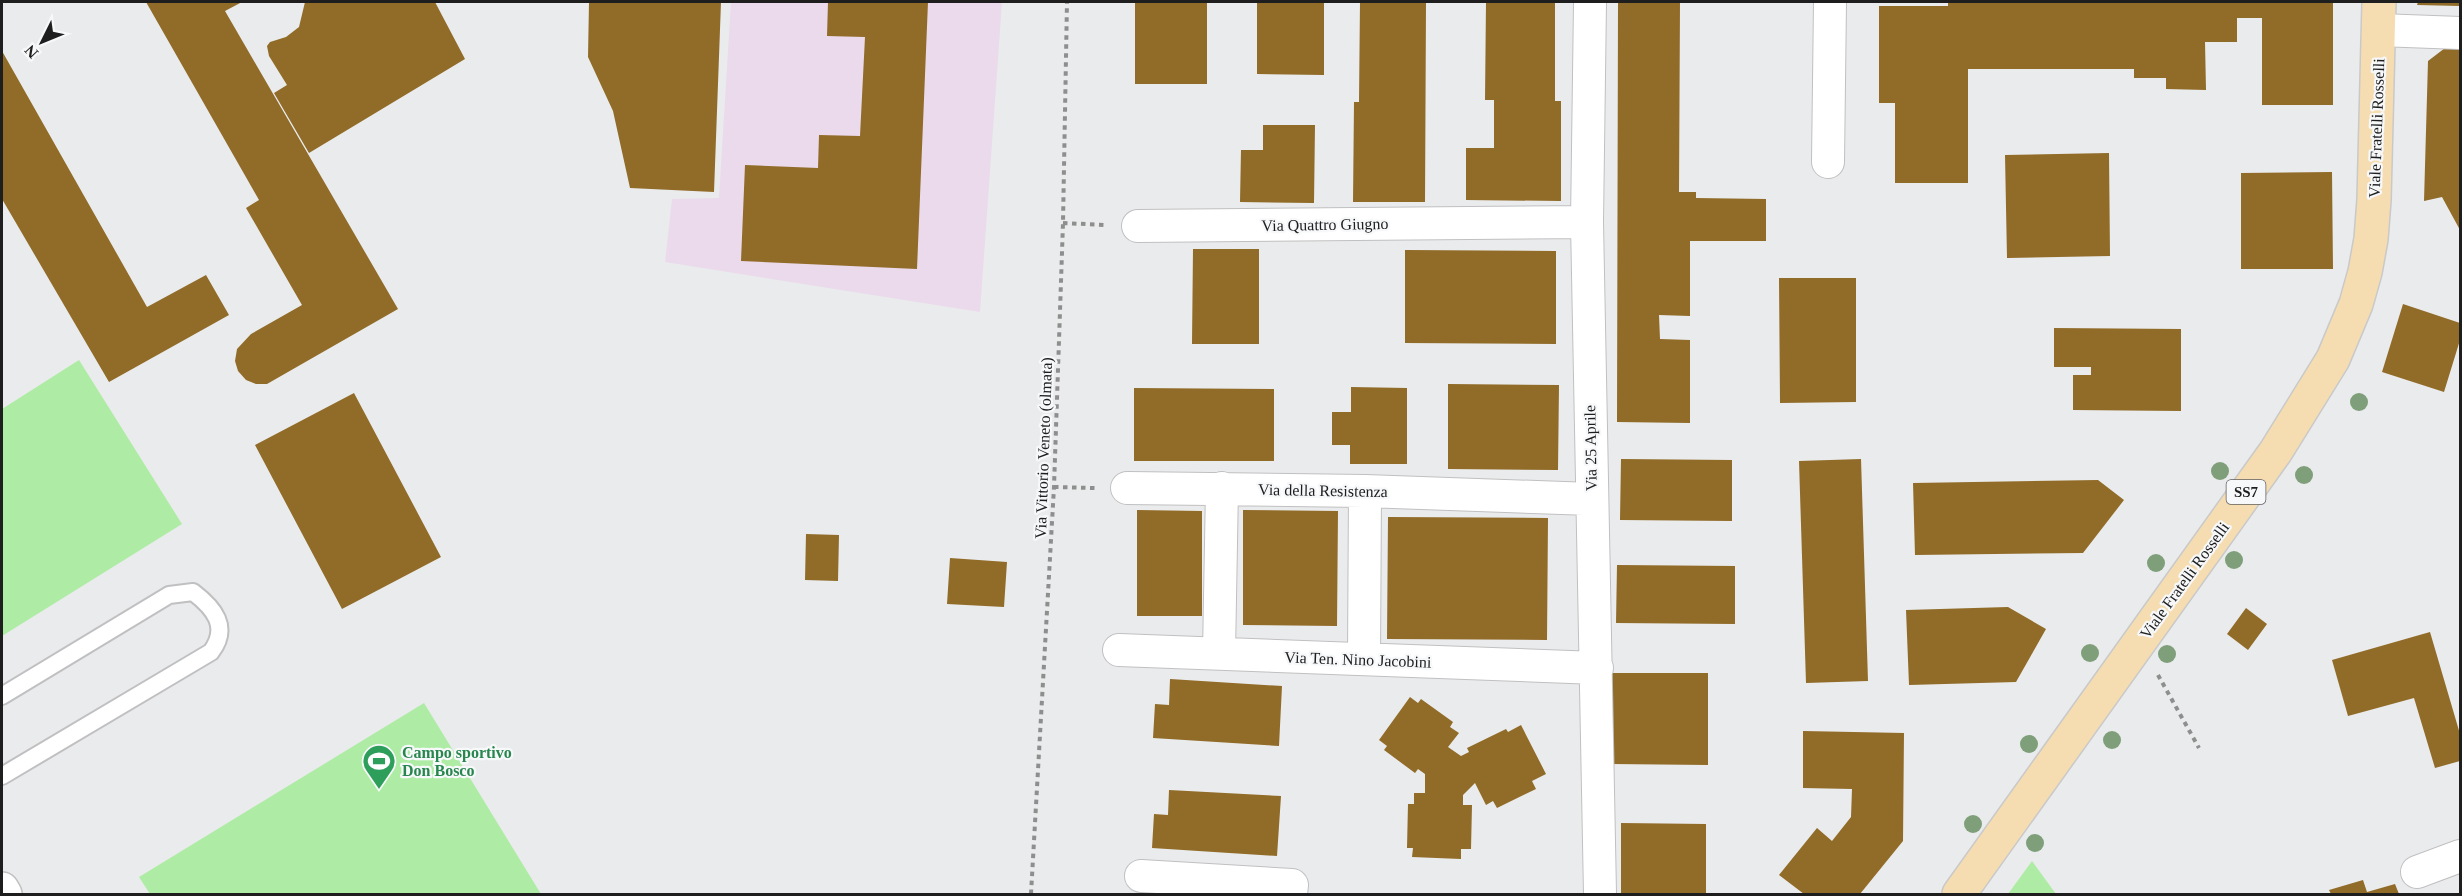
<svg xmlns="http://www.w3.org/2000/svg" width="2462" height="896" font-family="'Times New Roman',serif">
  <rect width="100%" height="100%" fill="#eaebec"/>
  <path fill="#ebdaec" d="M731,2H1002L980,312L665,262L672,199L719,198Z"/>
  <path fill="#aeeca5" d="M79,360L182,524L2,636V409Z
    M424,703L541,894H150L139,877Z
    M2032,861L2056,894H2008Z"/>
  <path fill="#916b28" d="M146,2H242L225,11L398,309L267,384H256L246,380L238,371L235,361L237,349L251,334L302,305L246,208L259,200Z
    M305,2H435L465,59L309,153L274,93L287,85L269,56L267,46L270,42L286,37L299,27Z
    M589,2H721L714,192L630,188L613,111L588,57Z
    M828,2H928L917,269L741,261L745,165L818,168L819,135L860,136L865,37L827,36Z
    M1135,2H1207V84H1135Z
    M1257,2H1324V75L1257,74Z
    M1360,2H1426L1425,202H1353L1354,102H1359Z
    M1486,2H1555V101H1561V201L1466,200V148H1494V100H1485Z
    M1618,2H1680L1679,192H1696V198L1766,199V241H1690V316L1659,315L1660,339L1690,340V423L1617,422Z
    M1948,2H2333V105H2262V18H2237V42H2205L2206,90L2166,89V78H2134V69H1968V183H1895V103H1879V6H1948Z
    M2418,2H2460V6L2417,5Z
    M2445,48L2460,49V230L2442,197L2424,201L2428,61Z
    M2,51L147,307L206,275L229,315L109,382L2,199Z
    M1263,125H1315L1314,203L1240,202L1241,150H1263Z
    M2109,153L2110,256L2007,258L2005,155Z
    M2332,172L2333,269H2241V173Z
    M1193,249H1259V344H1192Z
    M1405,250L1556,251V344L1405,343Z
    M1779,278H1856V402L1780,403Z
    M2403,304L2460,323V340L2444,392L2382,372Z
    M2054,328L2181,329V411L2073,410V375H2091V367H2054Z
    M1448,384L1559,385L1558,470L1448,469Z
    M1351,387L1407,388V464H1350V445H1332V412H1351Z
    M1134,388L1274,389V461H1134Z
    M354,393L441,557L342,609L255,445Z
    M1621,459L1732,460V521L1620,520Z
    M1861,459L1868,681L1806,683L1799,461Z
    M2098,480L2124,500L2083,553L1915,555L1913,483Z
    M1137,510L1202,511V616H1137Z
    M1243,510L1338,511L1337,626L1243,625Z
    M1388,517L1548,518L1547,640L1387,639Z
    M806,534L839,535L838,581L805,580Z
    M950,558L1007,562L1004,607L947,604Z
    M1617,565L1735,566V624L1616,623Z
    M2008,607L2046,629L2016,682L1909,685L1906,610Z
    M2246,608L2267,624L2248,650L2227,634Z
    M2430,632L2460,734V761L2435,768L2414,698L2348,716L2332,660Z
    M1612,673H1708V765L1612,764Z
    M1170,679L1282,686L1279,746L1153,738L1155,704L1169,705Z
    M1410,697L1418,703L1421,699L1453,722L1450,727L1459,733L1448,747L1461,756L1469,752L1467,748L1506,729L1508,732L1521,725L1546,774L1532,781L1536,789L1497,808L1493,801L1486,805L1475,783L1463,795V805H1472L1471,849H1461V859L1412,857L1413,848H1407L1408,804H1414V793H1425V774L1418,769L1415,773L1384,750L1387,746L1379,740Z
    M1803,731L1904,733L1903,841L1860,894H1804L1779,875L1817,828L1832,841L1851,817L1852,789L1803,788Z
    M1169,790L1281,796L1277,856L1152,848L1154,814L1168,815Z
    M1621,823L1706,824V894L1621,893Z
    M2363,880L2367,892L2395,884L2399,894H2331L2329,890Z"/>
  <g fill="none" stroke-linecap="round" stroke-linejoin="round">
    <defs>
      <path id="service" d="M2,696L169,595L193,592C214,608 230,627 211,652L2,776"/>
      <path id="minor" d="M1590,2L1587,222L1600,894
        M2379,30L2460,33
        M1828,162L1830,2
        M1138,226L1587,222
        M1127,488L1365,491L1591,499
        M1119,650L1597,668
        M1219,653L1222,488
        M1364,659L1365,491
        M2417,872L2460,856
        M1141,876L1292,885L1291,894"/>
      <path id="tertiary" d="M2,889L5,894"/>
      <path id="primary" d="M1959,894L2276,451L2333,359L2356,304L2365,272L2371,239L2374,200L2379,2"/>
    </defs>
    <use href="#service" stroke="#c0c0c2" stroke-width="20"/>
    <use href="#minor" stroke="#c0c0c2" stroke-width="34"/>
    <use href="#tertiary" stroke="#c0c0c2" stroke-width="36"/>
    <use href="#primary" stroke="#c9c9c9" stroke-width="36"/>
    <path stroke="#8e8e8f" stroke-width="4" stroke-dasharray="4.5 4.5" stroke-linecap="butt" d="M1063,223L1105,225
      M1054,487L1095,488
      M2158,675L2199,748
      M1031,894L1054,487L1063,223L1067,2"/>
    <use href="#service" stroke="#fff" stroke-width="16"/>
    <use href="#minor" stroke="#fff" stroke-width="32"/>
    <use href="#tertiary" stroke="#fff" stroke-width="33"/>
    <use href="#primary" stroke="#f5ddb1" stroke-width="33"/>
  </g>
  <g fill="#7e9f7a">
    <circle cx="2359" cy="402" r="9"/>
    <circle cx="2220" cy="471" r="9"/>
    <circle cx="2304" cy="475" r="9"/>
    <circle cx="2234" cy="560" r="9"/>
    <circle cx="2156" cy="563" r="9"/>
    <circle cx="2090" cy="653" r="9"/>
    <circle cx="2167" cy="654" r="9"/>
    <circle cx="2112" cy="740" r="9"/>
    <circle cx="2029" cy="744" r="9"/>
    <circle cx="1973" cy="824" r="9"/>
    <circle cx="2035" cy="843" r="9"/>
  </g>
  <defs>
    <symbol id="stadium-pin" viewBox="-11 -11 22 30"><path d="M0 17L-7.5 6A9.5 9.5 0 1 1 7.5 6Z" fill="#2e9e5b" stroke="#f7f8f9"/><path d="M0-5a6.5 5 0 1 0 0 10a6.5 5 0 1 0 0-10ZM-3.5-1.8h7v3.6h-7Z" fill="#fff"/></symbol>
  </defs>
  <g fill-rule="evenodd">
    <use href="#stadium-pin" x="360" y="742" width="38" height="52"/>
  </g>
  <g text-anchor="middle" stroke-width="4.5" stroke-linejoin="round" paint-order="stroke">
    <rect fill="#f7f8f9" stroke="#5f5f60" stroke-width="1.5" x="2226.5" y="480" width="39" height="24" rx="4.5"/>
    <g font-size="15" font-weight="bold" fill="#1e1e1f">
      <text x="2246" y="497">SS7</text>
    </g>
    <g font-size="16" fill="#1e1e1f" stroke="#f7f8f9">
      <text transform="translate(2376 128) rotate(-88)" y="6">Viale Fratelli Rosselli</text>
      <text transform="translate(1325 224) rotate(-1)" y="6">Via Quattro Giugno</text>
      <text transform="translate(1043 448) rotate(-88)" y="6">Via Vittorio Veneto (olmata)</text>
      <text transform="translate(1590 448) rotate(-91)" y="6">Via 25 Aprile</text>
      <text transform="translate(1323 490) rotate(1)" y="6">Via della Resistenza</text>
      <text transform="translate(2184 580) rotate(-54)" y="6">Viale Fratelli Rosselli</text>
      <text transform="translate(1358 659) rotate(2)" y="6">Via Ten. Nino Jacobini</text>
    </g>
    <g font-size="16" font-weight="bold" fill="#27864d" stroke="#f7f8f9" text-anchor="start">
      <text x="402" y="758">Campo sportivo<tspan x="402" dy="18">Don Bosco</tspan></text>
    </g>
  </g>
  <rect width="2462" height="896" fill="none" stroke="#1e1e1f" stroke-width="6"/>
  <g transform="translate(42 42) rotate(227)" stroke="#f7f8f9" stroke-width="4.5" paint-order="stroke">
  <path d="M0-4.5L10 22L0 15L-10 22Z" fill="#1e1e1f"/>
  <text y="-9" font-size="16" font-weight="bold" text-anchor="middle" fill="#1e1e1f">N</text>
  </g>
</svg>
